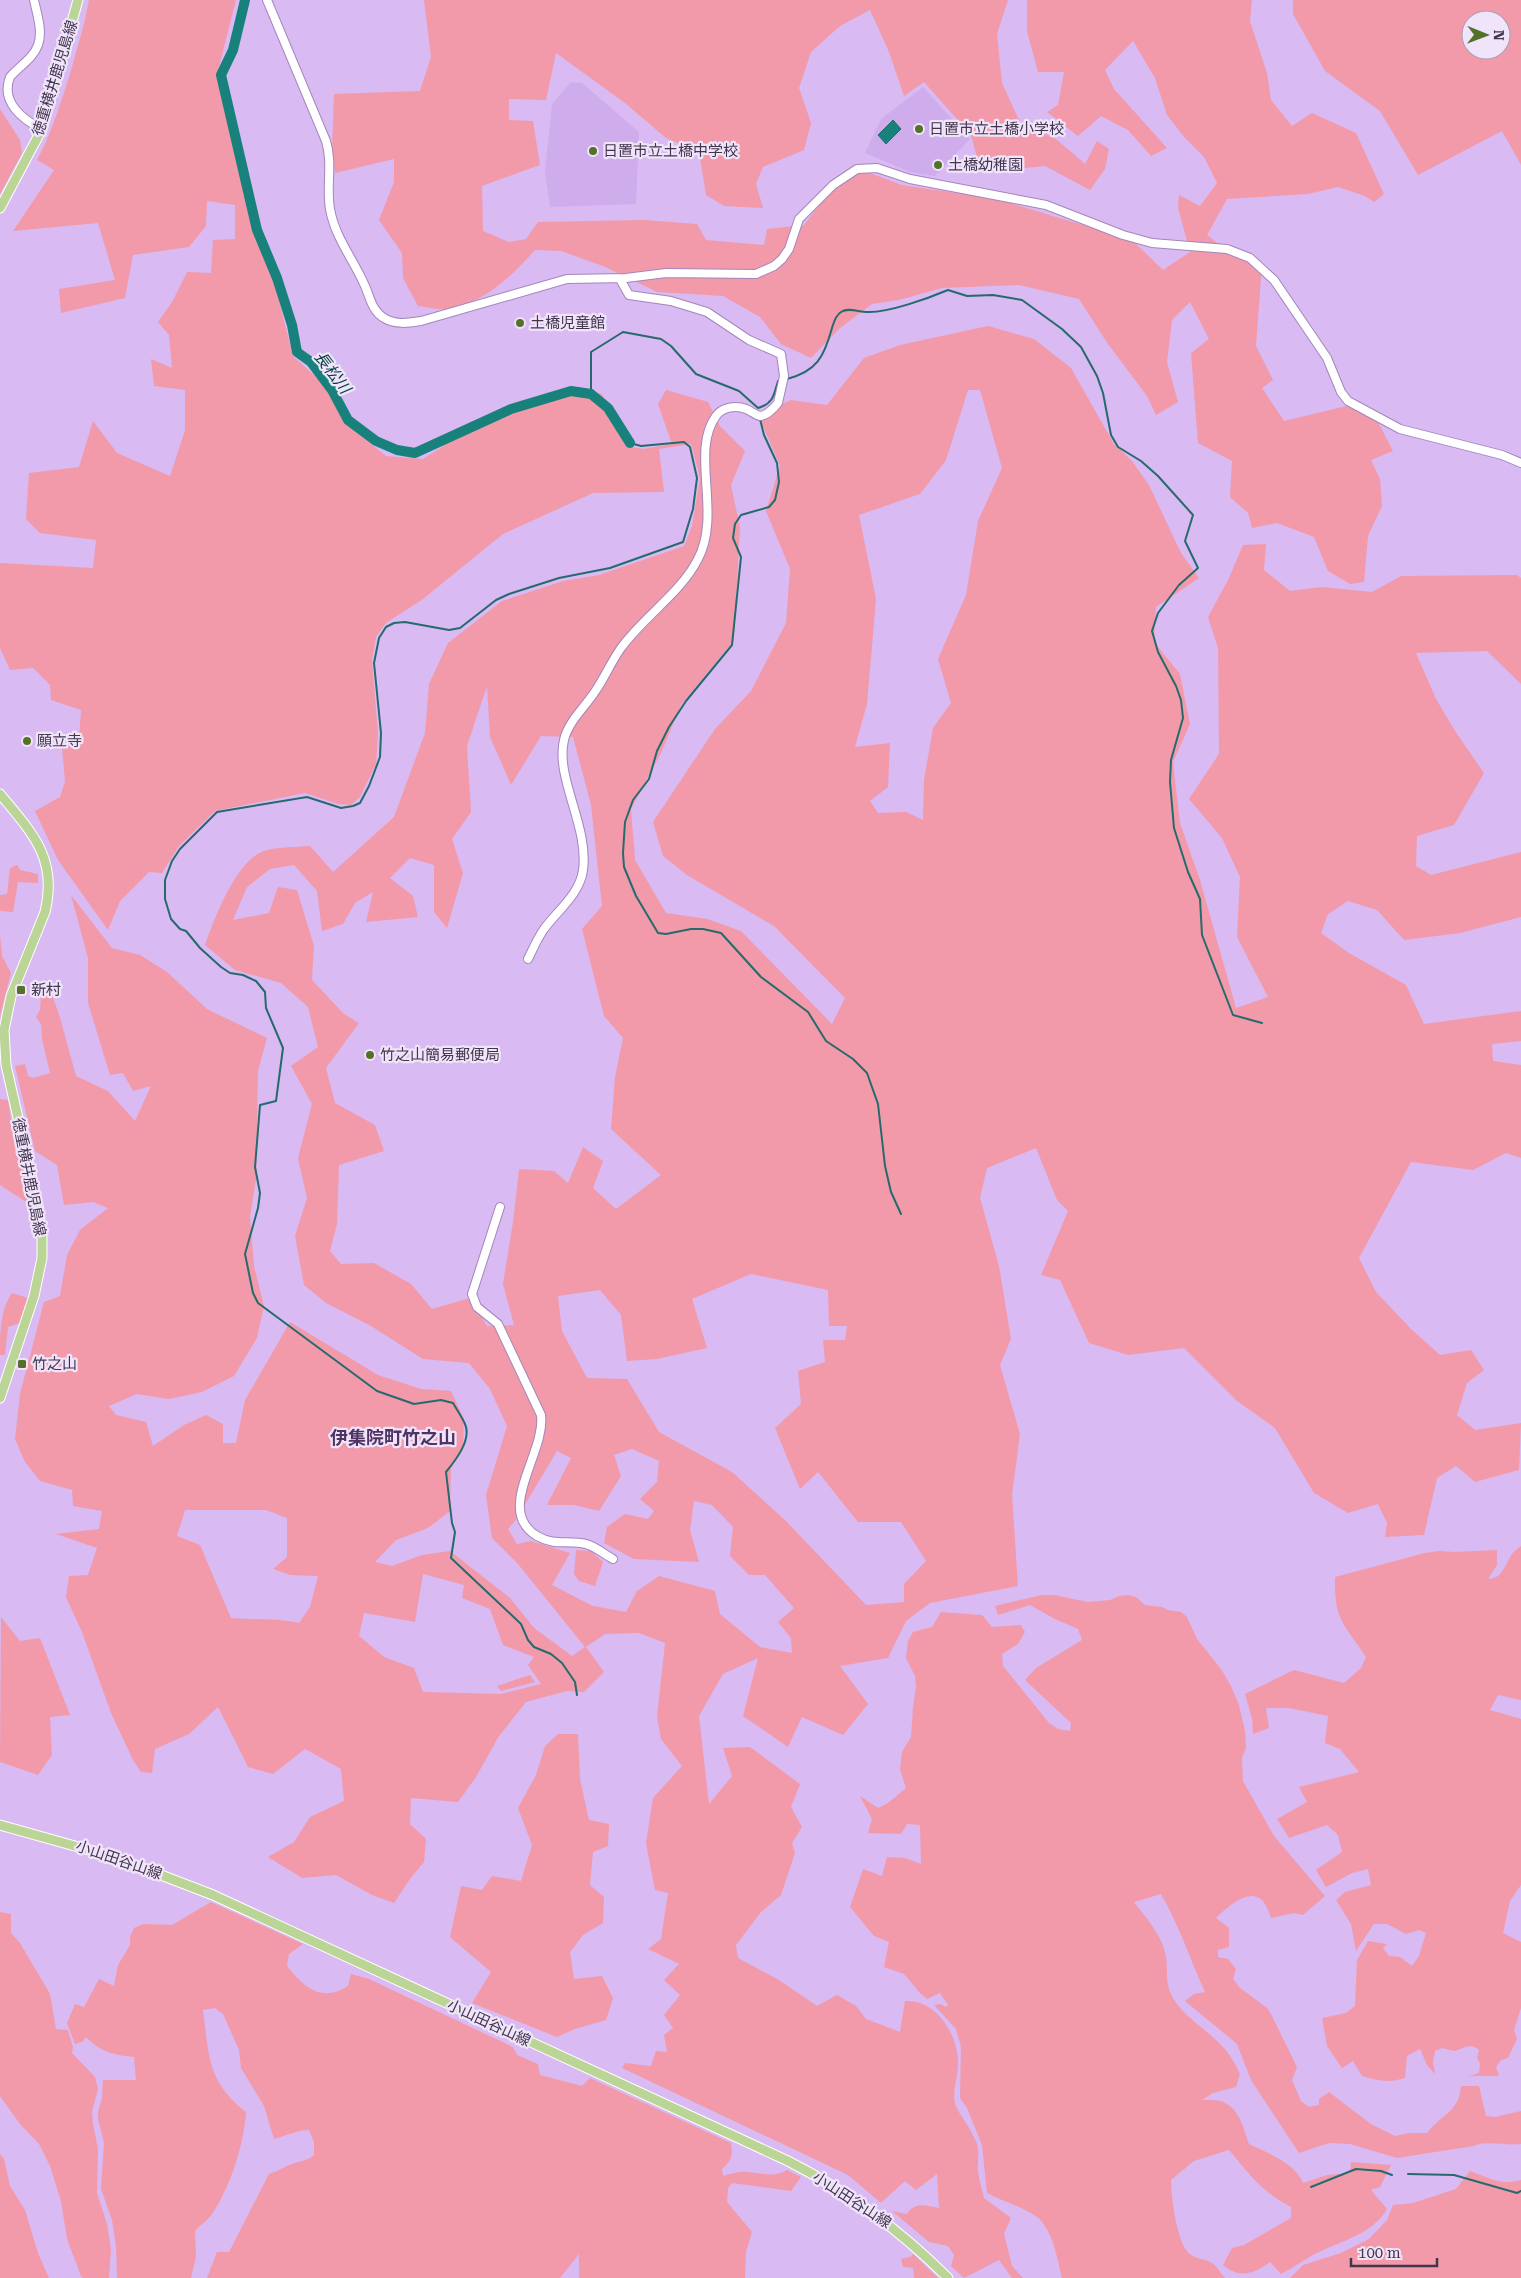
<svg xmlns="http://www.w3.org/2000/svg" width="1521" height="2278" font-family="'Roboto Serif','Noto Sans JP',serif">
  <rect width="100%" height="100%" fill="#d9baf3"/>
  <path fill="#cfaded" d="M571,82L582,83L639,132L636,204L550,207L545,171L552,104Z
    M923,87L970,139L935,176L910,172L865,153L881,119Z"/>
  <path fill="#f29aa9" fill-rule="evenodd" d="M89,0H236L217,75L249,202L275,285L293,356L326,386L344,422L386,456L423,459L481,422L576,388L602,394L627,446L643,449L672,444L658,404L666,390L708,402L720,426L745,451L731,485L740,527L734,640L681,705L662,751L631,809L635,860L666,913L707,919L741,931L832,1024L845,998L774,926L687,875L663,856L653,822L715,729L751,691L786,623L790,569L766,511L780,466L758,414L791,400L827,405L864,358L900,345L988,326L1034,339L1071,368L1114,444L1132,461L1149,485L1181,553L1199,578L1156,607L1154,642L1180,674L1190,724L1173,762L1180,823L1200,880L1236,1008L1268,997L1237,937L1240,877L1222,838L1189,799L1219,754L1218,648L1208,617L1229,578L1243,545L1266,544L1264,570L1290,591L1322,587L1372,592L1401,576L1517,575L1521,578V684L1487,651L1416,653L1436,699L1455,731L1484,773L1454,825L1417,836L1416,866L1431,875L1521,852V917L1460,933L1404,940L1377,910L1348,901L1328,914L1321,933L1349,953L1406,985L1424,1024L1521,1011V1041L1492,1044L1493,1061L1521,1065V1158L1506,1153L1473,1170L1411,1162L1359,1258L1376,1292L1411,1329L1440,1355L1471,1350L1484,1370L1467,1383L1457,1415L1475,1430L1521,1423L1519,1470L1475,1482L1456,1466L1437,1478L1424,1535L1385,1537L1387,1523L1378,1504L1348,1513L1314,1493L1275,1428L1237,1401L1184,1348L1128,1355L1089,1343L1060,1280L1041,1275L1068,1211L1057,1200L1036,1148L987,1168L980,1198L999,1266L1011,1339L1000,1365L1020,1434L1012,1495L1018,1586L930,1603L906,1621L888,1658L840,1666L868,1704L843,1735L802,1717L788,1747L743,1716L758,1658L723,1674L699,1716L709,1804L732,1776L723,1748L750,1747L800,1784L791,1807L802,1827L792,1843L795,1853L781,1895L761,1912L736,1945L738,1958L779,1980L817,2006L837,1995L856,2006L866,2019L900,2032L905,2001C937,1999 959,2036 958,2065C958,2077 952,2091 955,2104C959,2115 972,2129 977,2144C980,2153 977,2162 978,2171C979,2180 982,2189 984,2198L1011,2218L1004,2234L1012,2266L1023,2278H1012L999,2260L964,2278L951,2266L954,2255L948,2246L929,2242L892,2211L907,2214C915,2201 927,2206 939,2208L937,2174L916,2190L905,2181L881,2203L848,2175L622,2068L625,2063L651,2066L656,2051L667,2052L664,2035L673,2028L664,2015L680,1995L664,1980L679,1964L648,1949L661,1939L668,1893L655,1890L646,1843L653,1798L682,1766L661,1739L657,1717L665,1643L639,1633L605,1634L586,1647L604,1672L584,1692L567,1691L526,1702L499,1736L476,1777L458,1802L411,1798L410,1824L426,1839L424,1862L410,1879L394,1903L372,1895L336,1875L302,1878L268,1857L294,1842L310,1817L344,1801L341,1769L305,1749L273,1774L248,1767L218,1707L189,1734L155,1749L152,1773L141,1772L133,1760L111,1713L82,1632L66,1597L69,1576L88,1575L97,1548L56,1534L99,1529L102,1511L73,1506L72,1490L40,1481L25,1462L15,1439L20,1394L44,1302L60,1296L67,1255L80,1230L108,1208L93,1202L64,1205L57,1165L35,1151L15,1066L25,1064L28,1076L33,1078L50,1073L42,1039L41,1024L36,1017L40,1010L42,981L46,979L59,1014L76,1076L108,1091L135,1121L151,1086L133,1091L123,1073L110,1075L88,1003V958L71,895L112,948L140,955L167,972L207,1009L267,1038L258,1071L256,1180L250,1217L254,1266L264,1306L257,1338L234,1376L202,1392L169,1399L137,1394L109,1406L116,1415L146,1422L153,1446L184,1425L206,1415L223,1424V1443H236L245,1400L290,1322L378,1375L421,1389L451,1391L464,1419L463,1448L451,1468L450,1511L428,1528L396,1540L375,1562L392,1566L422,1555L450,1551L510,1598L534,1628L572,1656L585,1647L518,1564L492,1538L486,1495L507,1426L490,1389L469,1363L423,1359L371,1326L326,1303L304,1285L295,1236L307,1198L298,1158L312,1104L291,1066L318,1047L308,1007L281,983L235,970L205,945C214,919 237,857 267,850C280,847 296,847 310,846L333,872L394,817L425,733L429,684L448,643L502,601L563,581L599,575L684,546L692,526L700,478L691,444L659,449L664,492L593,493L503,534L423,599L386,623L376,637L372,660L378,734L376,764L360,797L351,805L338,804L305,793L215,811L179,846L162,873L149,872L120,901L108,930L58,860L35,811L60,797L65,782L62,747L79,739L81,710L51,700L50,685L33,668L10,670L0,648V563L93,568L96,540L40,533L26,519L29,473L79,467L93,421L117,453L170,476L185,430V390L154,386L151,359L172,368L169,335L158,322L172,302L187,272L211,273L213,240L235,239V205L207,201L206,226L189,247L133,255L125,298L61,313L59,289L115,280L98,223L13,231L54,170L37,160C53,130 62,99 72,67C78,45 85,23 89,0ZM968,390H980L1002,468L978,521L966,595L938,659L951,703L933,728L924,780L923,820L906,812L878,813L870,801L888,787L890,743L855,747L867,704L876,599L859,515L920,494L946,460ZM487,686L490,737L511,785L541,736L573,737L591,805L602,906L582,929L604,1016L623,1038L615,1077L611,1129L661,1175L616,1209L593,1188L603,1161L583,1147L568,1183L554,1171L519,1169L513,1222L503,1284L514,1325L487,1326L470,1298L432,1309L411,1284L374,1263L341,1264L330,1251L337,1224L339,1165L384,1151L375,1125L335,1103L326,1068L359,1023L344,1014L312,980L314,946L297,890L278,887L269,913L233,920L247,887L270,869L294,865L317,891L322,931L343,924L355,903L373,892L366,922L418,917L413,896L390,878L410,858L434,865V912L447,928L463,873L452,839L471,812L467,746ZM751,1274L828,1290L829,1326H847L845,1340H823L825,1362L798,1371L801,1404L775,1428L800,1489L818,1472L858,1522H901L926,1561L904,1584V1602L866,1605L786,1521L732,1472L659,1432L627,1379L587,1378L562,1331L558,1296L600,1290L621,1315L627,1361L657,1359L707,1348L692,1299ZM632,1449L659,1461L657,1482L640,1499L654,1511L648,1519L625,1514L607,1527L604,1543L634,1559L699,1562L690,1530L694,1501L712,1505L733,1527L730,1556L749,1575H765L794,1608L778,1622L791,1638L792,1653L760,1647L720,1614L715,1591L659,1576L637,1591L626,1612L593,1606L552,1585L570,1553L531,1541L517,1544L508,1529L515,1521L557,1451L571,1458L547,1505H574L599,1511L621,1476L614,1455ZM185,1510H266L287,1518V1557L273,1569L290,1575L318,1576L310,1607L299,1623C276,1618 254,1620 231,1618L200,1545L177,1536ZM423,1574L464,1585L462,1598L490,1609L503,1645L534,1657L528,1665L541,1684L501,1694L423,1692L414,1668L384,1657L359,1636L364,1613L415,1622Z
    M424,0H1008L997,34L1002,83L1020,122L1056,139L1085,164L1097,141L1109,149L1105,169L1090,190L1045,166L1016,169L977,158L971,135L924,82L904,96L889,52L870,10L840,26L811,52L799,88L811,123L804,150L763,167L756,184L763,208L724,206L706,195L699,152L666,138L625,103L556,53L546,100L509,99V120L533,121L540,165L482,186L483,231L509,242L526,239L538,222L644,220L697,224L706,240L764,245L767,229L804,225L832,188L862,170L902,185L997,199L1132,240L1163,270L1190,252L1178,208L1179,195L1200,206L1217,183L1204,157L1185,138L1167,115L1155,78L1133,41L1105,70L1114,89L1167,148L1151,156L1128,130L1101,116L1078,136L1047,112L1058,105L1064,72H1038L1027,31V0H1252L1250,21L1267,73L1271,100L1292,126L1312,113L1356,133L1384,194L1374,202L1365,196L1338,187L1308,194L1227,199L1207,235L1226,250L1262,265L1256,346L1273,380L1262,388L1284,421L1355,404L1378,422L1393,451L1371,460L1380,479L1382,506L1368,536L1364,582L1350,584L1328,571L1314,537L1277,523L1252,528L1248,513L1230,497L1232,461L1198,443L1191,353L1209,339L1190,302L1172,320L1167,362L1178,402L1156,415L1147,396L1108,344L1079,299L1019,285L942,288L899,300L872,304L840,328L811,358L781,344L760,317L723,296L657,292L603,266L561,251L535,250C511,277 483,304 446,309C437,310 427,307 418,306L403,278L402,253L379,220L394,182V159L335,173L332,149L334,94L420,91L431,57Z
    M1293,0H1521V165L1502,131L1418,175L1380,111L1325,71L1293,14ZM1471,20H1501V50H1471Z
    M0,109L20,140L22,153L0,194Z
    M17,865L20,870L38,874V883L18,882L13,912L0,911V895L7,894L10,868Z
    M0,934L2,956L11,973L0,1016Z
    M0,1099L8,1100L14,1139L28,1180L32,1206L0,1185Z
    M12,1293L28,1298L20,1323L8,1327L5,1355H0C0,1333 0,1310 12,1293Z
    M1521,1546V1700L1498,1695L1490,1710L1521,1719V1885L1510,1901L1503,1933L1521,1942V2008L1514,2030L1517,2039L1508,2058L1501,2060L1496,2067L1499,2076H1469L1479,2073L1480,2063L1477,2058L1479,2050C1470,2042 1463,2049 1454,2051L1442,2048L1435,2051L1433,2062L1435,2074L1427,2065L1420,2049L1407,2056L1405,2078C1389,2083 1378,2081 1362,2076L1353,2061L1342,2068L1327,2046L1322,2018L1346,2013L1355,2006L1357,1960L1368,1941L1387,1944L1383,1948L1389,1956L1400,1957L1412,1966L1419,1956L1426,1933L1419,1930L1406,1934L1387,1924H1374L1356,1951L1351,1924L1336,1900L1345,1892L1371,1885L1368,1869L1352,1873L1326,1887L1316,1870L1342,1852L1338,1835L1327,1825L1289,1838L1277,1819L1307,1802L1299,1787L1359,1772L1340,1749L1325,1743L1328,1716L1289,1708H1266L1269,1728L1253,1734L1252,1718L1245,1694L1294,1670L1344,1683L1361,1668L1366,1657C1344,1623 1334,1621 1335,1577L1425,1553L1439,1551L1454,1552L1497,1550V1565L1488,1579C1503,1579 1505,1564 1512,1554C1514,1551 1518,1549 1521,1546Z
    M576,1550L591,1551L603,1562L595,1586L579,1581L574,1574Z
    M1042,1595H1054L1088,1602L1110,1600L1119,1596L1128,1595L1136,1597L1145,1605L1162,1607L1168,1610L1181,1612L1187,1617L1197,1639L1221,1669L1231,1686L1239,1705L1245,1731L1246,1748L1242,1758L1243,1781L1274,1836L1325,1896L1303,1915L1294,1913L1271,1918C1269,1912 1266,1904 1262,1900C1247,1887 1226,1909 1216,1918L1229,1928V1947L1218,1950V1957L1228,1959L1236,1969L1233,1979L1240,1988L1267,2008L1271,2014L1297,2067L1292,2080L1301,2101L1309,2107L1319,2105V2099L1329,2092L1371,2124L1395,2136L1410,2133H1427C1441,2114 1459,2113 1461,2086H1479L1486,2116L1495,2117L1521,2111V2144C1507,2146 1484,2140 1474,2146L1397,2158L1350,2144L1329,2143L1299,2153L1251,2080L1237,2044L1185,2001L1194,1994L1205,1992C1190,1959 1179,1925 1161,1894L1134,1902C1146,1918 1164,1937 1166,1958C1168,1972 1165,1983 1172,1996C1182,2016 1205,2028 1221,2045C1229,2053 1235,2063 1240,2074L1236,2087L1213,2093L1202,2100C1235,2097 1240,2116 1249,2144C1266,2152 1296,2164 1303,2183L1327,2175L1350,2173L1351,2162L1391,2165L1380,2187L1371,2190L1387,2209C1370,2238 1335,2241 1308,2258C1299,2263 1291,2269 1281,2274L1270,2262C1253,2275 1238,2278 1223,2265L1232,2248L1244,2245L1291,2218V2207C1261,2191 1250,2175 1229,2150L1194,2161L1171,2180C1171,2196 1177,2245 1190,2254C1196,2259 1206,2259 1212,2263C1217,2266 1221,2274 1225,2278H1062C1057,2258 1053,2230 1037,2217C1023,2207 1002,2201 987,2193L982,2145L967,2108L960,2098L961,2047L956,2029L934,2005L940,2004L946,2007L948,2005L940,1993L927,1999L920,1993L904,1974L884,1967L889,1942L874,1936L850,1907L863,1869L882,1876L887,1857L905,1858L921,1864L920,1825L907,1824L901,1834L868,1833L872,1819L860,1796L878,1808L888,1803L906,1788L900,1770L902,1752L911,1737L913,1707L916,1687L915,1676L906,1658L908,1641L913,1632L932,1627L941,1612L982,1615L992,1627L1021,1625L1025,1632L1018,1644L1002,1654L1003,1666L1049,1723L1058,1729L1070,1731L1071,1723L1025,1680L1036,1668L1082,1640L1078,1629L1055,1619L1030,1605L998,1615L995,1606Z
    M1,1617L20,1641L40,1638L70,1715L50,1717L52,1755L38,1775L0,1762Z
    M530,1675L535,1682L501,1691L497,1686Z
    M558,1734H578L580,1779L589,1820L609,1824L608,1846L593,1852L590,1885L604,1897L603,1923L583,1935L570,1952L574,1979L602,1976L613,1998L606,2020L575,2029L557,2037L472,2003L491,1972L450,1937L461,1886L482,1890L492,1876L521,1881L532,1845L518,1808L536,1775L545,1746Z
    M211,1902L303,1944L289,1954L287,1966C304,1987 321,2003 348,1986L351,1974L369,1979L513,2047L517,2055L538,2064L540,2075L582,2086L590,2078L731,2143C733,2155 732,2160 722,2169L723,2176C731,2174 739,2171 747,2172C762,2173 774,2178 787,2170L801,2177L791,2191L732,2183L728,2188L727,2202L752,2232L746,2252L745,2278H579V2254L560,2278H207L217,2252H229L269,2174C277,2172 283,2167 292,2164C301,2160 306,2162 314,2155V2142L309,2130C297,2130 286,2136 274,2139L264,2106L241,2068L239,2050L223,2014L215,2008L203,2010C209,2055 207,2082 246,2112C244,2143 231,2185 214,2211C210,2219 201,2224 195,2231L196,2257L191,2278H117L116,2246L112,2220L101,2189L104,2143L98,2119V2111L102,2099L103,2080H136L134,2057C114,2055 101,2052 86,2037L82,2042L75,2044L67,2023L75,2004L84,2007L99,1979L114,1986L118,1965L130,1945V1937L134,1928L143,1924L172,1925Z
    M0,1912L11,1914V1933L20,1943L50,1994L56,2029L68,2030L73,2047L72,2053L95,2077L98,2089L92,2112L93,2124L98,2149L97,2193L107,2224L111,2249L109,2278H83L81,2276L67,2239L61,2201L50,2166L39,2144L20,2124L0,2096Z
    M0,2154L4,2159L10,2186L25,2210L38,2253L49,2278H0Z
    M1470,2171C1490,2178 1500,2186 1521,2180V2278H1290L1303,2265L1341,2253L1369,2239L1387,2220L1393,2205L1413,2203L1456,2189Z
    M913,2254L938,2278H914L913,2268L903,2267L901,2259L910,2257Z"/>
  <path fill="#19817b" stroke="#256a6d" d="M893,120L901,129L886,144L878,135Z"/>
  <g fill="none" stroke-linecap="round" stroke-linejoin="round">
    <path stroke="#256a6d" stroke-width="2" d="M787,379C817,371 824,357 832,328C834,322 835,316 841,312C848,307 859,312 867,312C888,313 929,298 948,290L967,296L993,295L1022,300L1062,329L1081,347L1097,376L1103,393L1111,435L1118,447L1141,461L1158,476L1193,515L1185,541L1198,568L1179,585L1158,613L1152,631L1158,652L1176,686L1181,700L1183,718L1171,760L1170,782L1174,828L1188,872L1200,899L1202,935L1233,1015L1262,1023
      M591,394V352L623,332L661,339L671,346L696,374L739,391L758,408C773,404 774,395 778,381H780
      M760,419L764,435L777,463L779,482L775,500L769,507L741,515L735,524L733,538L741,557L732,645L686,701L669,727L657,751L649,779L633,800L625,822L623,853L624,867L636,896L658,933L666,934L691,929H703L721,933L761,977L808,1012L826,1041L853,1059L867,1073L878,1104L885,1166L891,1192L901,1214
      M577,1695L575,1682L562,1663L551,1654L534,1647L528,1640L521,1624L451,1558L455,1532L452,1523L446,1472C455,1461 472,1440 465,1424C462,1417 457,1410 453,1403L441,1400L414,1404L377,1391L258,1303L253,1293L245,1254L258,1208L260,1193L255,1167L260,1105L276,1101L283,1048L266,1008L265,992L256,981L243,975L230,973L221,967L200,948L186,931L180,929L171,919L165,899V880L172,861L180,849L217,812L307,797L341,808L353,806L360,803L369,786L380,757L381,733L374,663L379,638L386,627L394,623L405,622L449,630L460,628L496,600L509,594L559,578L610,568L683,542L693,509L697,478L690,447L684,442L641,446L630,443
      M1408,2174L1454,2175L1517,2193L1521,2191
      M1311,2187L1356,2169L1381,2171L1392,2175"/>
    <path stroke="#19817b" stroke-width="10" d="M245,0L233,50L221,75L257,230L277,278L292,325L297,352L311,362L332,390L348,420L376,441L397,450L415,453L511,409L571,391L591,394L608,408L630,443"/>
    <defs>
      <path id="minor" d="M34,0C37,14 43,32 38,45C33,59 19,66 10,77C0,102 23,120 42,129
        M267,0L326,141C333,164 326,186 330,209C335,238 354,260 365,286C370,297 372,311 384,318C395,325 409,323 421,321L567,279L626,278L666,273L756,274L774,266L782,259L789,249L799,219L833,185L857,169L877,168L910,179L1046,205L1123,235L1152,243L1227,249L1250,258L1274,280L1327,358L1341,392L1348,401L1400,429L1502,455L1521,463
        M528,959C533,949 537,939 544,929C557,911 580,894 583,870C589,826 555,778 564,740C568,722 584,708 594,693C604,679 611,662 621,648C644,616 680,594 698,559C722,514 690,451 716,416C722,407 736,405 746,409C751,411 755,415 760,416C766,416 774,408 778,403L784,376L781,354L749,340L707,312L671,301L629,295L620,279
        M500,1207L472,1294L477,1307L498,1324L541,1415C546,1453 494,1510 537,1536C554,1546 568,1540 586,1544C595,1546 605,1555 613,1559"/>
      <path id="major" d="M0,208L42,129L78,0
        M0,794C32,833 58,858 45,912L11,996L4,1030L6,1065L38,1206L42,1238V1258L34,1296L0,1398
        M0,1825L114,1857L213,1895L788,2161C849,2192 900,2230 948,2278"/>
    </defs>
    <use href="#minor" stroke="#a386bc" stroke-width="10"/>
    <use href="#major" stroke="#fff" stroke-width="11"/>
    <use href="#minor" stroke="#fff" stroke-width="8"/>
    <use href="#major" stroke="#bbd597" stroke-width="9"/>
  </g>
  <g fill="#537228" stroke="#f0e4fb" stroke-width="2">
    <circle cx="919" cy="129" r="5"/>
    <circle cx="593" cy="151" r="5"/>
    <circle cx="938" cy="165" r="5"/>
    <circle cx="520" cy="323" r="5"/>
    <circle cx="27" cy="741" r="5"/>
    <rect x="16" y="985" width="10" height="10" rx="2.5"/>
    <circle cx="370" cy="1055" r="5"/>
    <rect x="17" y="1359" width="10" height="10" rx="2.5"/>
  </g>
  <g text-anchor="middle" stroke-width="4.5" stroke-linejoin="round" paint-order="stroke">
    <g font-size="15" fill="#42364d" stroke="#f0e4fb">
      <text transform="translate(55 78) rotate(-73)" y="5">徳重横井鹿児島線</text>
      <text transform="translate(29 1177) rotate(79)" y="5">徳重横井鹿児島線</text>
      <text transform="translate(119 1860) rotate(19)" y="5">小山田谷山線</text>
      <text transform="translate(489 2023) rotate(25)" y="5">小山田谷山線</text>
      <text transform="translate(852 2200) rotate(33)" y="5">小山田谷山線</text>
    </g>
    <g font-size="15" fill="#42364d" stroke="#f0e4fb" text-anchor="start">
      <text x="929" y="134">日置市立土橋小学校</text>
      <text x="603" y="156">日置市立土橋中学校</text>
      <text x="948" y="170">土橋幼稚園</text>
      <text x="530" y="328">土橋児童館</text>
      <text x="37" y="746">願立寺</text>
      <text x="31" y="995">新村</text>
      <text x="380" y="1060">竹之山簡易郵便局</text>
      <text x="32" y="1369">竹之山</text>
    </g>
    <g font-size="16" font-style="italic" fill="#023f3b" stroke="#f0e4fb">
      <text transform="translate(333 372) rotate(53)" y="6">長松川</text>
    </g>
    <g font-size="18" font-weight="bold" fill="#4e3363" stroke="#f0e4fb">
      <text x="393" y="1444">伊集院町竹之山</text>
    </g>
  </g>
  <g transform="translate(1486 35) rotate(91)"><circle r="24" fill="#f0e4fb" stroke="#aa9eb5"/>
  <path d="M0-4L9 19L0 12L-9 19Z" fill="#537228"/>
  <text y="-8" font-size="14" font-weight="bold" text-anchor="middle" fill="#42364d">N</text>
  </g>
  <path d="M1351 2258v8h86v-8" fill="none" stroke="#42364d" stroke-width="2.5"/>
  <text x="1358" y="2258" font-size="15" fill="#42364d" stroke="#f0e4fb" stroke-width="4" paint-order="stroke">100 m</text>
</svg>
